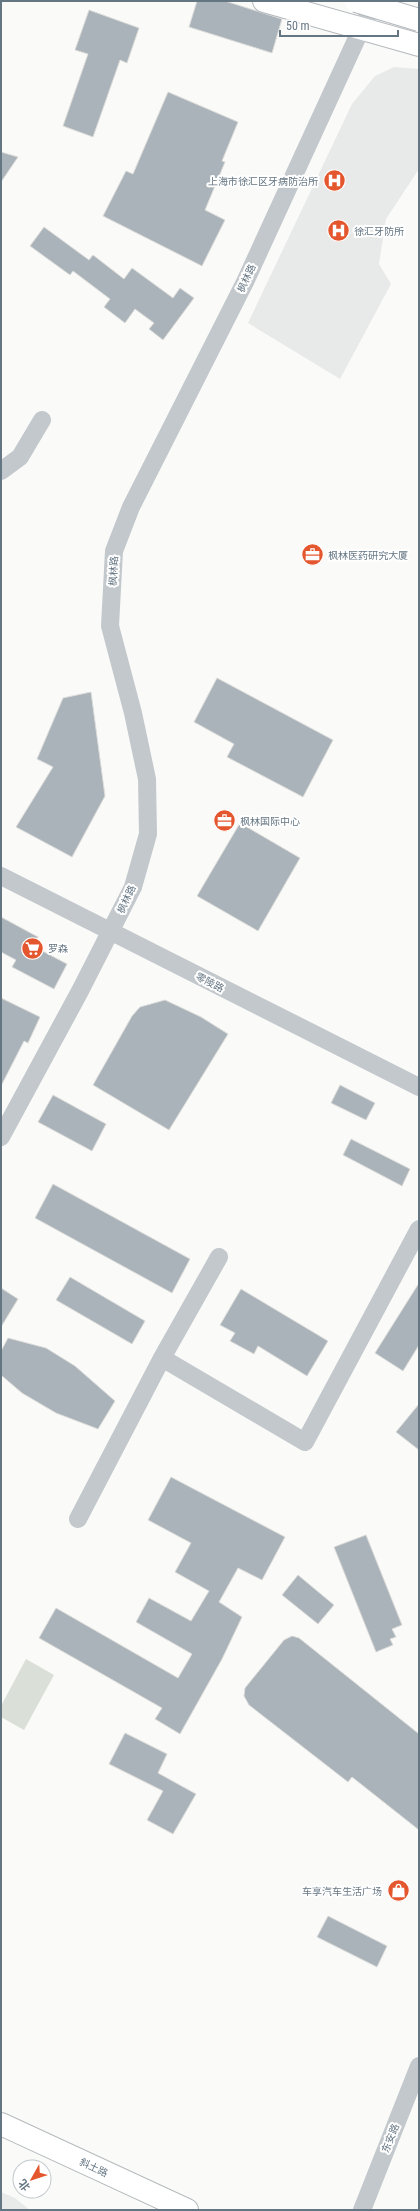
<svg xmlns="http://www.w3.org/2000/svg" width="420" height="2211" font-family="'Roboto Condensed','Noto Sans SC',sans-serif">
  <rect width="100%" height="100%" fill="#fafaf8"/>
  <path fill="#e8e9e9" d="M394,67L419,69V169L386,219L379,264L391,284L340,379L248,323L352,104L375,76Z
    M1,2192L15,2198L30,2210H1Z"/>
  <path fill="#dadfd7" d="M26,1659L54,1675L24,1730L1,1717V1706Z"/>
  <path fill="#aab3b9" stroke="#dcdcda" d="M197,1H225L282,19L272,53L189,27Z
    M89,10L139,28L127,63L120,60L93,137L63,126L88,54L75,50Z
    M168,92L238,122L222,161L225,162L205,210L225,220L202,266L103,216L126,171L133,174Z
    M1,152L18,157L1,182Z
    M44,227L89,260L93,255L124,279L132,268L173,298L180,288L194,298L163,340L149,329L154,323L135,309L125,323L104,307L110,299L73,271L70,275L30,246Z
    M217,678L333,740L303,797L227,757L234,744L194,722Z
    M91,692L105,796L72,857L16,827L53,767L37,759L63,698Z
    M240,823L300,858L258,931L197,896Z
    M1,917L38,937L33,946L67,964L54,989L12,967L16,960L1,952Z
    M1,998L40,1017L28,1043L24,1041L1,1086Z
    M165,1000L201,1017L228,1034L169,1130L93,1085L132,1016L140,1007Z
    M340,1085L375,1103L366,1120L331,1103Z
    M53,1095L106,1124L92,1151L38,1122Z
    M351,1139L410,1169L402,1186L343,1155Z
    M53,1184L190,1259L172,1293L35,1218Z
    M70,1277L145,1321L132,1344L56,1300Z
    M419,1283V1345L403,1371L375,1353Z
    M1,1288L18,1299L1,1327Z
    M241,1289L328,1341L307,1376L258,1346L254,1354L230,1341L235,1333L220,1325Z
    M8,1338L46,1348L75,1366L115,1401L98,1429L56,1413L22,1393L1,1375V1351Z
    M419,1404V1450L396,1432Z
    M171,1477L285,1537L262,1580L238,1568L219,1602L242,1617L222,1659L180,1734L155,1719L162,1708L39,1638L56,1608L178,1678L192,1654L136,1622L149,1598L191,1621L209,1591L175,1572L191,1543L148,1520Z
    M366,1535L402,1625L392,1629L396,1637L390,1639L393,1645L376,1652L334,1547Z
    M298,1575L334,1605L318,1624L282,1595Z
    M292,1636L299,1638L419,1734V1830L352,1777L348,1782L249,1705L244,1696L245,1688L284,1640Z
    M125,1733L167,1754L158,1773L196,1794L173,1834L147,1820L163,1791L109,1764Z
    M328,1916L387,1946L377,1967L317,1937Z"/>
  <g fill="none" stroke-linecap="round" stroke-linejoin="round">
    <defs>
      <path id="major" d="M264,1L419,45
        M1,2124L187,2210"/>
    </defs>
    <use href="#major" stroke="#b5babe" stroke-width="24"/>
    <path stroke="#c3c8cc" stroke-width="18" d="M1,471L20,457L42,420
      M1,876L419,1087
      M1,1137L80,991L133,887L148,834L147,779L133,713L110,626L114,551L131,507L245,282L374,1
      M162,1358L219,1257
      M78,1519L162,1358L305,1442L419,1229
      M362,2210L419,2066"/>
    <use href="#major" stroke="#fff" stroke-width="22"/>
    <defs>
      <path id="highway-bridge" d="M356,1L419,20"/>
    </defs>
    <use href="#highway-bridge" stroke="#b4b9bd" stroke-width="24" stroke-linecap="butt"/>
    <use href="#highway-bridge" stroke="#fff" stroke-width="22"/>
  </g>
  <defs>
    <symbol id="hospital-disc" viewBox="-11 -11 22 22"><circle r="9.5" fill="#e4572e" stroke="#fff"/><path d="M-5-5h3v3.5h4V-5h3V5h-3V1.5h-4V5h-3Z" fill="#fff"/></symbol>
    <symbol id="office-disc" viewBox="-11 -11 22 22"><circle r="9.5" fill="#e4572e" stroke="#fff"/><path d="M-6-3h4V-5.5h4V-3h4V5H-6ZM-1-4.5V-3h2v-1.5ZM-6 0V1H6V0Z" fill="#fff"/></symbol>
    <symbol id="supermarket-disc" viewBox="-11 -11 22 22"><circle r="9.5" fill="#e4572e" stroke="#fff"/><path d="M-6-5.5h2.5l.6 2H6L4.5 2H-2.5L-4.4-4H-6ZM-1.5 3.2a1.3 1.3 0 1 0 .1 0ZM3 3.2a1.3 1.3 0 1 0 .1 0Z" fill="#fff"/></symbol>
    <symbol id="shop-disc" viewBox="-11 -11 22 22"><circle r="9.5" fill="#e4572e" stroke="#fff"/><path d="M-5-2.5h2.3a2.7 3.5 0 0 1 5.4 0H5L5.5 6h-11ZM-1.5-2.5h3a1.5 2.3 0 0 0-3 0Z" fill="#fff"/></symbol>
  </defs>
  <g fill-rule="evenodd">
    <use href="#hospital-disc" x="322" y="168" width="25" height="25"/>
    <use href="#hospital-disc" x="326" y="218" width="25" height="25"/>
    <use href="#office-disc" x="300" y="542" width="25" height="25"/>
    <use href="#office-disc" x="212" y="808" width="25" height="25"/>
    <use href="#supermarket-disc" x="20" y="936" width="25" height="25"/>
    <use href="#shop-disc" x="386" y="1878" width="25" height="25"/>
  </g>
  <g text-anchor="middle" stroke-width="4" stroke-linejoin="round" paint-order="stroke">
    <g font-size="10" fill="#657683" stroke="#fff" text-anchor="start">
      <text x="318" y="185" text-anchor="end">上海市徐汇区牙病防治所</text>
      <text x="354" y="235">徐汇牙防所</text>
      <text x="328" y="559">枫林医药研究大厦</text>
      <text x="240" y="825">枫林国际中心</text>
      <text x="48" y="952">罗森</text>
      <text x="382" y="1895" text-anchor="end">车享汽车生活广场</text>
    </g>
    <g font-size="10" fill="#657683" stroke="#fff">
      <text transform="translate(246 278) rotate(-65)" y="4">枫林路</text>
      <text transform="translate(113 571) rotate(-87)" y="4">枫林路</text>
      <text transform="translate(126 899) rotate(-65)" y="4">枫林路</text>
      <text transform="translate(210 982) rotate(27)" y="4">零陵路</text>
      <text transform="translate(390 2138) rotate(-68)" y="4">东安路</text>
      <text transform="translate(94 2167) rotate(25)" y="4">斜土路</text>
    </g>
  </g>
  <rect width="420" height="2211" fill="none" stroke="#657683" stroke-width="4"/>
  <g transform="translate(32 2179) rotate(231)"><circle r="19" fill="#ffffff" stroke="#c1c8cd"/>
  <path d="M0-3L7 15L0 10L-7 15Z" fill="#e4572e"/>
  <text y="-6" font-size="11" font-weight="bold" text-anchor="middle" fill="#657683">北</text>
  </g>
  <path d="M280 30v6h118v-6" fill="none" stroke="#657683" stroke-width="2"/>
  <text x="286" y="30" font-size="12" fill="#657683" stroke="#ffffff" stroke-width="3" paint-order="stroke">50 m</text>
</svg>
